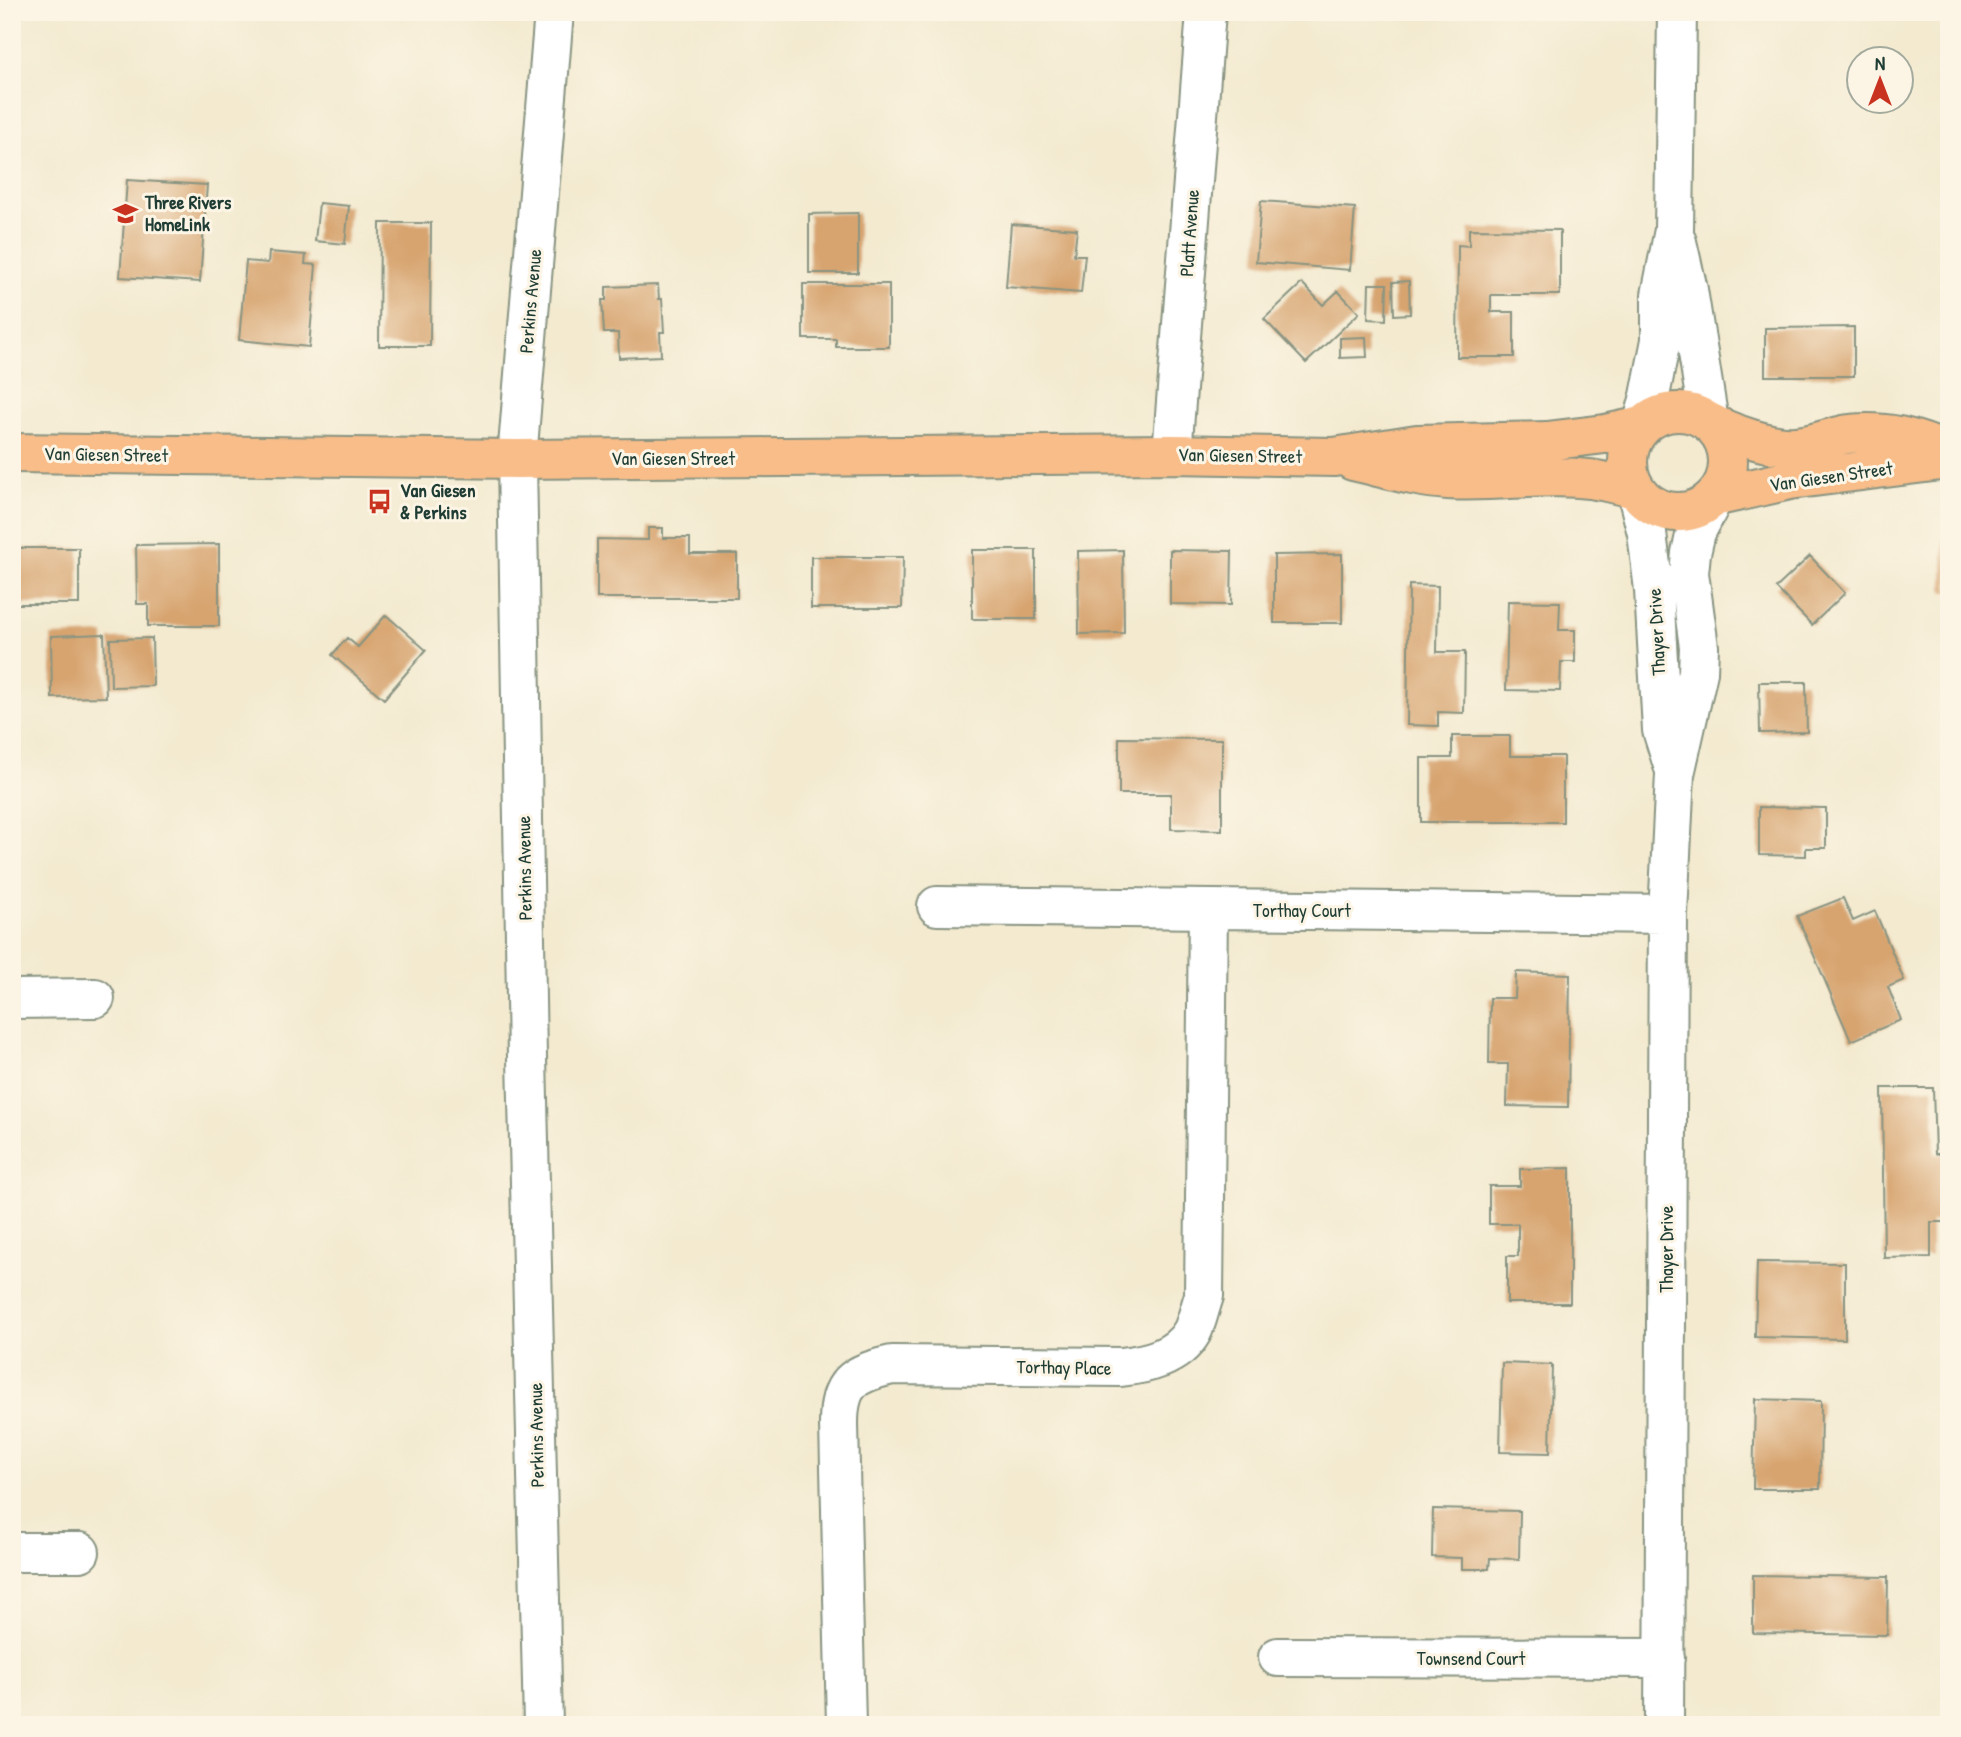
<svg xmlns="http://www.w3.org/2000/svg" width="1961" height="1737" font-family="'Patrick Hand',sans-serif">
  <rect width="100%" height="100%" fill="#fcf5e5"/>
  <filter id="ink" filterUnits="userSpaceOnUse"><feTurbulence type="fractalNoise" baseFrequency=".0143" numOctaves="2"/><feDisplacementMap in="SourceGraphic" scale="14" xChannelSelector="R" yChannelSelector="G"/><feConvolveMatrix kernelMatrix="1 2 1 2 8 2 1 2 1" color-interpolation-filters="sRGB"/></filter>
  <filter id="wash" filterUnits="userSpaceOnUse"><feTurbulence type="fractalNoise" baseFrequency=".00686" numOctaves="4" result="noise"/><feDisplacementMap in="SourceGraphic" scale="28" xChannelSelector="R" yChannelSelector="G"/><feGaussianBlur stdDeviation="1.57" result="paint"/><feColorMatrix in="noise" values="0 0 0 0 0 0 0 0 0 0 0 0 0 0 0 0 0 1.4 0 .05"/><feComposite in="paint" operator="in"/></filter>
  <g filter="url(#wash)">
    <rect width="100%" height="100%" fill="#f3ead0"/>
    <g id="blocks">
      <path fill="#d7a470" d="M127,180L207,185L200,282L120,277Z
        M1261,201L1355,208L1350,270L1256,262Z
        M319,203L349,206L345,244L315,241Z
        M858,213V273H809V214Z
        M380,223H431L430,346H379Z
        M1011,224L1077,229L1074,255H1085L1081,293L1006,287Z
        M1469,229L1560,230V295H1491V312H1514V357H1457L1458,245L1469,246Z
        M269,252L306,255L305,264L316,265L309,347L239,340L246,261L268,263Z
        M1409,281L1410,314L1394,315L1393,282Z
        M1302,283L1323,305L1338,291L1359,313L1306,363L1264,319Z
        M803,284H889V347H836V339H803Z
        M1369,284H1387L1386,320L1368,319Z
        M658,285L659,299H662L664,332H660L661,356L619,358L618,333H604L602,300H606V287Z
        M1854,327V376H1765V328Z
        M1946,329L1949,330V378H1945Z
        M1366,337L1367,357L1340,358V338Z
        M648,528H663V538H690V554H737V598H597V539L648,540Z
        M1943,538H1949V592H1943Z
        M219,544V626H148V604H137L136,545Z
        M12,548H79V604H12Z
        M972,550H1036V619H972Z
        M1123,550L1124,633L1079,634L1078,551Z
        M1170,550L1232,551L1231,605L1170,604Z
        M1342,554V623H1274V555Z
        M1810,556L1845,593L1812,625L1776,588Z
        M811,557H903L902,608H811Z
        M1409,585L1438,586L1437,652H1465L1464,713L1438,712V726L1407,725Z
        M1508,601L1560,602L1559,630H1575V662H1561L1560,691L1506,690Z
        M386,615L426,650L384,699L332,655L347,638L358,647Z
        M104,634L106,697L52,698L51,636Z
        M152,638L153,686L111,687L110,639Z
        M1759,682H1806L1807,732L1760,733Z
        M1452,736H1510V756H1563V822H1421V758H1452Z
        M1119,738L1222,739V830L1171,829V794H1119Z
        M1759,807L1826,808V848H1806V856L1759,855Z
        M1843,898L1853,921L1875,911L1904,980L1888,987L1901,1020L1851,1041L1797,916Z
        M1516,972L1570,974L1568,1107L1507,1106L1508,1064H1489L1490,998H1515Z
        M1882,1088H1933L1935,1154H1949V1222H1931V1257L1884,1258Z
        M1570,1168V1303H1507V1256H1518V1224H1489V1186H1520V1169Z
        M1757,1262L1845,1263V1339L1755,1337Z
        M1502,1363L1552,1365L1550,1453L1500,1452Z
        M1755,1399L1821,1401L1820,1489H1753Z
        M1433,1509L1520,1511L1519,1559L1490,1558L1489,1569H1462V1558L1432,1557Z
        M1753,1575L1888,1577L1887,1635L1753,1633Z"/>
    </g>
  </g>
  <g filter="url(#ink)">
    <use href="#blocks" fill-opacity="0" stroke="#899482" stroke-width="2"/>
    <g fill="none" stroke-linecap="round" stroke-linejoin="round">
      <defs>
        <path id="minor" d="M1677,242L1688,290L1709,422
          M1642,426L1650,396L1661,340V295L1674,230L1677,12
          M1172,454L1206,12
          M1636,490L1647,533L1654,590L1662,730L1673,765
          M937,906L1668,914
          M12,999L95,998
          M12,1552H80
          M1278,1657L1665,1658
          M543,1725L527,1058L517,459L554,12
          M846,1725L839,1424C839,1382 853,1374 892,1365L1121,1367C1147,1364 1177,1358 1192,1332C1197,1322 1200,1307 1204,1296L1208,910
          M1664,1725L1668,914L1675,774L1698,672L1699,647L1689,573L1691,553L1696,532L1714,497"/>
        <path id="major" d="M1628 462a50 50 0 1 1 100 0a50 50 0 1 1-100 0Z
          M1709,422C1729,433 1773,448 1796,446C1814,445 1832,436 1849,434C1887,430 1915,438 1949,453
          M12,453L517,459L1172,454L1334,457L1417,444L1547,441L1605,434L1642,426
          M1353,461C1384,468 1416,478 1448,480C1514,484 1571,466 1636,490
          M1714,497L1790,480L1949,460"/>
      </defs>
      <use href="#minor" stroke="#899482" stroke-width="42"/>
      <use href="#major" stroke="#899482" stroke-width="42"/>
      <use href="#minor" stroke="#fff" stroke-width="38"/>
      <use href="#major" stroke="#f8bd89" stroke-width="38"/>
    </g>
  </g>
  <defs>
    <symbol id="school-bare" viewBox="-9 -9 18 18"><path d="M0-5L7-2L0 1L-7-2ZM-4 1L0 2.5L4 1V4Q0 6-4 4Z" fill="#c8321e" stroke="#fcf5e5" stroke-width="2.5" paint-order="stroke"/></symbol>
    <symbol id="bus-bare" viewBox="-9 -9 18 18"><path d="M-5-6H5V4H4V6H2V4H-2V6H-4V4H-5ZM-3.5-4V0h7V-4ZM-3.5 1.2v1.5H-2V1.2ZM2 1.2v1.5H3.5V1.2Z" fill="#c8321e" stroke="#fcf5e5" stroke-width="2.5" paint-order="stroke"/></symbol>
  </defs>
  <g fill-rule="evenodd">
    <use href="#school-bare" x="108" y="196" width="35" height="35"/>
    <use href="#bus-bare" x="362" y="484" width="35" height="35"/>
  </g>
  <g text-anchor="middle" stroke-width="6" stroke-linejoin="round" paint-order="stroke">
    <g font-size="19" font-weight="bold" fill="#1f3d34" stroke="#fcf5e5" text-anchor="start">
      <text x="145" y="209">Three Rivers<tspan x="145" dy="22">HomeLink</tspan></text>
      <text x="400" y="497">Van Giesen<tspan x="400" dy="22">&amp; Perkins</tspan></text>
    </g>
    <g font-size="19" fill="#1f3d34" stroke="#fcf5e5">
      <text transform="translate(1189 233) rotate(-86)" y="7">Platt Avenue</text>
      <text transform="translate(530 301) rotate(-85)" y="7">Perkins Avenue</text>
      <text transform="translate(106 454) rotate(1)" y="7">Van Giesen Street</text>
      <text transform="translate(1240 455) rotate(1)" y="7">Van Giesen Street</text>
      <text x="673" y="465">Van Giesen Street</text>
      <text transform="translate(1831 476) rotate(-8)" y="7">Van Giesen Street</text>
      <text transform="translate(1656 632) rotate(-93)" y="7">Thayer Drive</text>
      <text transform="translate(524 868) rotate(-91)" y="7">Perkins Avenue</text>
      <text x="1302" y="917">Torthay Court</text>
      <text transform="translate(1666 1249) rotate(-90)" y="7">Thayer Drive</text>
      <text transform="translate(1064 1367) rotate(1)" y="7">Torthay Place</text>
      <text transform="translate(536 1435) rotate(-91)" y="7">Perkins Avenue</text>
      <text x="1471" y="1665">Townsend Court</text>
    </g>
  </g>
  <rect width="1961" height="1737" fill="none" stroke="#fcf5e5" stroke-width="42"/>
  <g transform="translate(1880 80)"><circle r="33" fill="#fcf5e5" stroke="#a4ab9e" stroke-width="2"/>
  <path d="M0-5L12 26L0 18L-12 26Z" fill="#c8321e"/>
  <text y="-10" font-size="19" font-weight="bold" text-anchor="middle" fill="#1f3d34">N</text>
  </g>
</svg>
